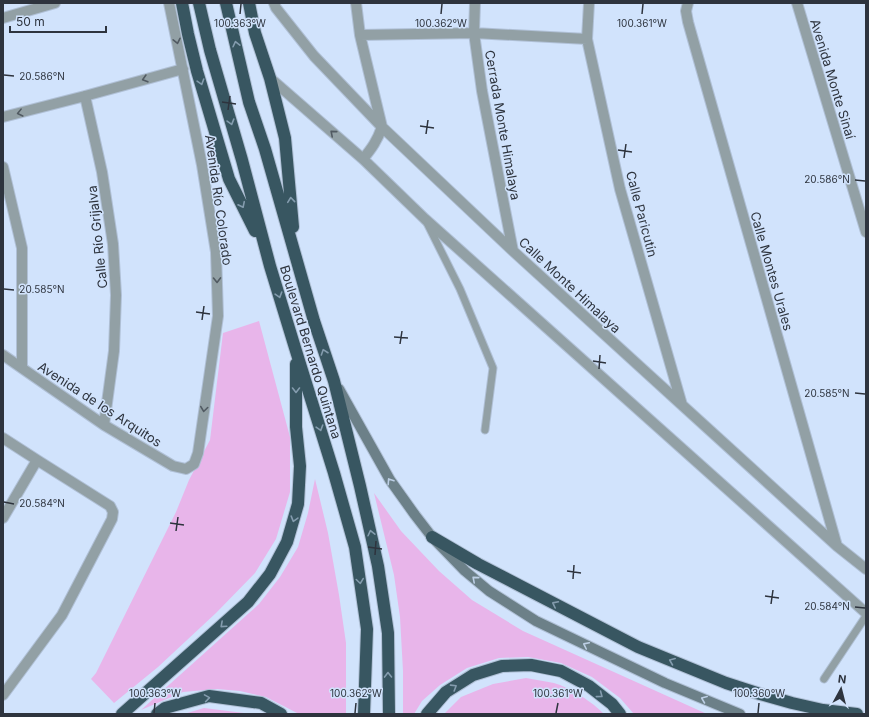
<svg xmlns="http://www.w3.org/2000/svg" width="869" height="717" font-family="Inter,sans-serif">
  <rect width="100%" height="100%" fill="#d1e3fc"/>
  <path fill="#e8b5ea" d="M259,321L290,437V492L276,539L255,573L216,613L158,667L114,703L91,679L96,673L176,512L189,480L210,440L223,333Z
    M315,479L328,533L339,595L346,643V714H299L266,697L240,691L217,689L183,692L141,710L259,604L280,577L298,547L308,513Z
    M374,493L401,531L439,571L472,600L523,631L707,714H634L620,698L592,677L561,663L528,657L499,658L467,668L440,685L422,701L414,714H403V671L400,617L394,575Z
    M526,678C535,680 545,681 554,683C569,687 594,703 604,714H444L461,697L493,684Z
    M204,708L244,713L246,714H184Z"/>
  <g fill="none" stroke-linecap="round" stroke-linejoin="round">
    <defs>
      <path id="lane" d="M427,223L460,289L493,368L485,430
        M824,679L866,616"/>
      <path id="street" d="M274,3L276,8L314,56L382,127L513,251L682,405L837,546L866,569
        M356,3L360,35L382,127C377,141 372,148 363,159
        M475,3L474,33L482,91L513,251
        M589,3L587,39L620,189L682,405
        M688,3L686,11L688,22L837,546
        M797,3L866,232
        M3,18L55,3
        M360,35L474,33L587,39
        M270,78L363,159L425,219L866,613
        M85,96L102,172L113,244L116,295L114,351L104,425
        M3,117L85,96L183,69
        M3,167L22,248V368
        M3,355L104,425L173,466L186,469L194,464L198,453L218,316L216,252L202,165L169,3
        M3,438L37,460L110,506L113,512L112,519L62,615L3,695
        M3,518L37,460"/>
      <path id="secondary" d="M339,389L390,480L415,515L432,537L465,571L489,591L536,621L665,683L740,714"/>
      <path id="highway" d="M182,3L188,34L197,71L229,179L255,231
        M199,3L210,50L242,160L270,266L296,351L334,473L355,547L367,629L364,714
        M226,3L249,102L265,149L314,321L334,381L360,486L378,566L388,633L389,714
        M249,3L255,33L270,78L285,138L293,227
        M432,537L478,564L638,647L726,683L760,694L792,703L823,710L857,714
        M122,714L248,602L270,574L287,542L298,504L300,466L296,427V364
        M157,714L165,708L209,696L261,703L281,714
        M427,714L446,692L473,675L502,666L531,665L561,671L589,686L612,704L620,714"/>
    </defs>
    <use href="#lane" stroke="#b0c0d6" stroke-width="9"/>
    <use href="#street" stroke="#b0c0d6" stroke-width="12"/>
    <use href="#secondary" stroke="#b0c0d6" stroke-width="12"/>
    <use href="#highway" stroke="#b0c0d6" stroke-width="14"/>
    <use href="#lane" stroke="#92a0a5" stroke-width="7"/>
    <use href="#street" stroke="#92a0a5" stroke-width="10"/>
    <use href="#secondary" stroke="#6c8088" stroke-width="10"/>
    <use href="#highway" stroke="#385661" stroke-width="12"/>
  </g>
  <defs><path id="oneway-chevron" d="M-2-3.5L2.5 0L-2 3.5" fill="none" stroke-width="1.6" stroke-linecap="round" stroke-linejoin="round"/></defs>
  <g stroke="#515a62">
    <use href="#oneway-chevron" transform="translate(177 41) rotate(78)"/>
    <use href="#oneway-chevron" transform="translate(145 79) rotate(164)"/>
    <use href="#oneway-chevron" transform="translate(20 113) rotate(166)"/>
    <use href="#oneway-chevron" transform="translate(333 133) rotate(-139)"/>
    <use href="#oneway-chevron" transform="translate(217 280) rotate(89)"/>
    <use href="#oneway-chevron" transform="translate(204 409) rotate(98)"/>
  </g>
  <g stroke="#849cae">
    <use href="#oneway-chevron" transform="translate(236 44) rotate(-103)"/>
    <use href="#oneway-chevron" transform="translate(201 82) rotate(73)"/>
    <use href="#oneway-chevron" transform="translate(231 122) rotate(74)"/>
    <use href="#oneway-chevron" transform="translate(291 200) rotate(-96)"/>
    <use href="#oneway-chevron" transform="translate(242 205) rotate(64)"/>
    <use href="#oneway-chevron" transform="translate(279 295) rotate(73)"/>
    <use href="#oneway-chevron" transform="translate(324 352) rotate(-109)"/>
    <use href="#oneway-chevron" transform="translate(296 390) rotate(90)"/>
    <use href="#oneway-chevron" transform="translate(320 428) rotate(73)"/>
    <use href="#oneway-chevron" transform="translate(294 519) rotate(106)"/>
    <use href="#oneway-chevron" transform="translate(371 533) rotate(-103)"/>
    <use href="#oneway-chevron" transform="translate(360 581) rotate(82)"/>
    <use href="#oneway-chevron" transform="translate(555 604) rotate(-153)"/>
    <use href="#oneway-chevron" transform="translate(223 625) rotate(138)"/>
    <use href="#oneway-chevron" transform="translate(672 661) rotate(-158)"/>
    <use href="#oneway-chevron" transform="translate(388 675) rotate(-91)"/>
    <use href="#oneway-chevron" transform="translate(454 687) rotate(-32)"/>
    <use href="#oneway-chevron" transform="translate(600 695) rotate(37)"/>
    <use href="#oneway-chevron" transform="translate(207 698) rotate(-9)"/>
  </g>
  <g stroke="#bdcfe5">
    <use href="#oneway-chevron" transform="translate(390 481) rotate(-123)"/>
    <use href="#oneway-chevron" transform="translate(475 579) rotate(-139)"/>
    <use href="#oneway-chevron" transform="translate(586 645) rotate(-154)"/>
    <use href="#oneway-chevron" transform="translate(704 699) rotate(-158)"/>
  </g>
  <path fill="none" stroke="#2e343e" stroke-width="1.5" d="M240,14L241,4M441,14L442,4M642,14L643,4M4,75L14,76M222,102L236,104M228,110L230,96M420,126L434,128M426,134L428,120M618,150L632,152M624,158L626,144M855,180L865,181M4,289L14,290M196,312L210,314M202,320L204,306M394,337L408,338M400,344L402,331M593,361L606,363M599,369L600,355M855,393L865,394M4,502L14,504M170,523L184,525M176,531L178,517M368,547L382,549M375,555L376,541M567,571L581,573M573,579L574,565M765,596L779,598M771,604L773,590M855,607L865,608M154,713L155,703M355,713L356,703M556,713L558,703M758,713L759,703"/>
  <g text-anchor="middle" stroke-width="3" stroke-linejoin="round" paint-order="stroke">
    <g font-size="13" fill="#2e343e" stroke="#d1e3fc">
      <text transform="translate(833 79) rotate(73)" y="5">Avenida Monte Sinaí</text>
      <text transform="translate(503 125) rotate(80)" y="5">Cerrada Monte Himalaya</text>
      <text transform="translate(219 200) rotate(82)" y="5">Avenida Río Colorado</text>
      <text transform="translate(642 214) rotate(75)" y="5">Calle Paricutín</text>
      <text transform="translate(97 237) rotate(-96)" y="5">Calle Río Grijalva</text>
      <text transform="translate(772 271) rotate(74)" y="5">Calle Montes Urales</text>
      <text transform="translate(570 285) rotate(43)" y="5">Calle Monte Himalaya</text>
      <text transform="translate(311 352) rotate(73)" y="5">Boulevard Bernardo Quintana</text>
      <text transform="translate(100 404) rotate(33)" y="5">Avenida de los Arquitos</text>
    </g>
  </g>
  <g font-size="10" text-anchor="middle" fill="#2e343e" stroke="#d1e3fc" stroke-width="3" stroke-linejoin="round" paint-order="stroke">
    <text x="240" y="27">100.363°W</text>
    <text x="441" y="27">100.362°W</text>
    <text x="642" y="27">100.361°W</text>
    <text x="42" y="80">20.586°N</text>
    <text x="827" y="183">20.586°N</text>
    <text x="42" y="293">20.585°N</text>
    <text x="827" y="397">20.585°N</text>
    <text x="42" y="507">20.584°N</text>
    <text x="827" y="610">20.584°N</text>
    <text x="155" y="697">100.363°W</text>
    <text x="356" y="697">100.362°W</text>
    <text x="558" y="697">100.361°W</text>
    <text x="759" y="697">100.360°W</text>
  </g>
  <rect width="869" height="717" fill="none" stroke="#2e343e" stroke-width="8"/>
  <g transform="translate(841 689) rotate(7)" stroke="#d1e3fc" stroke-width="3" paint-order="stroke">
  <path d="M0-3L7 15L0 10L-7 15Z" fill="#2e343e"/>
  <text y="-6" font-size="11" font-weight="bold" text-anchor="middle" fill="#2e343e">N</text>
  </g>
  <path d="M10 26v6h96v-6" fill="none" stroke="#2e343e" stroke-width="2"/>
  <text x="16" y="26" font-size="12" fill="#2e343e" stroke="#d1e3fc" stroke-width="3" paint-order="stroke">50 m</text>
</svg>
